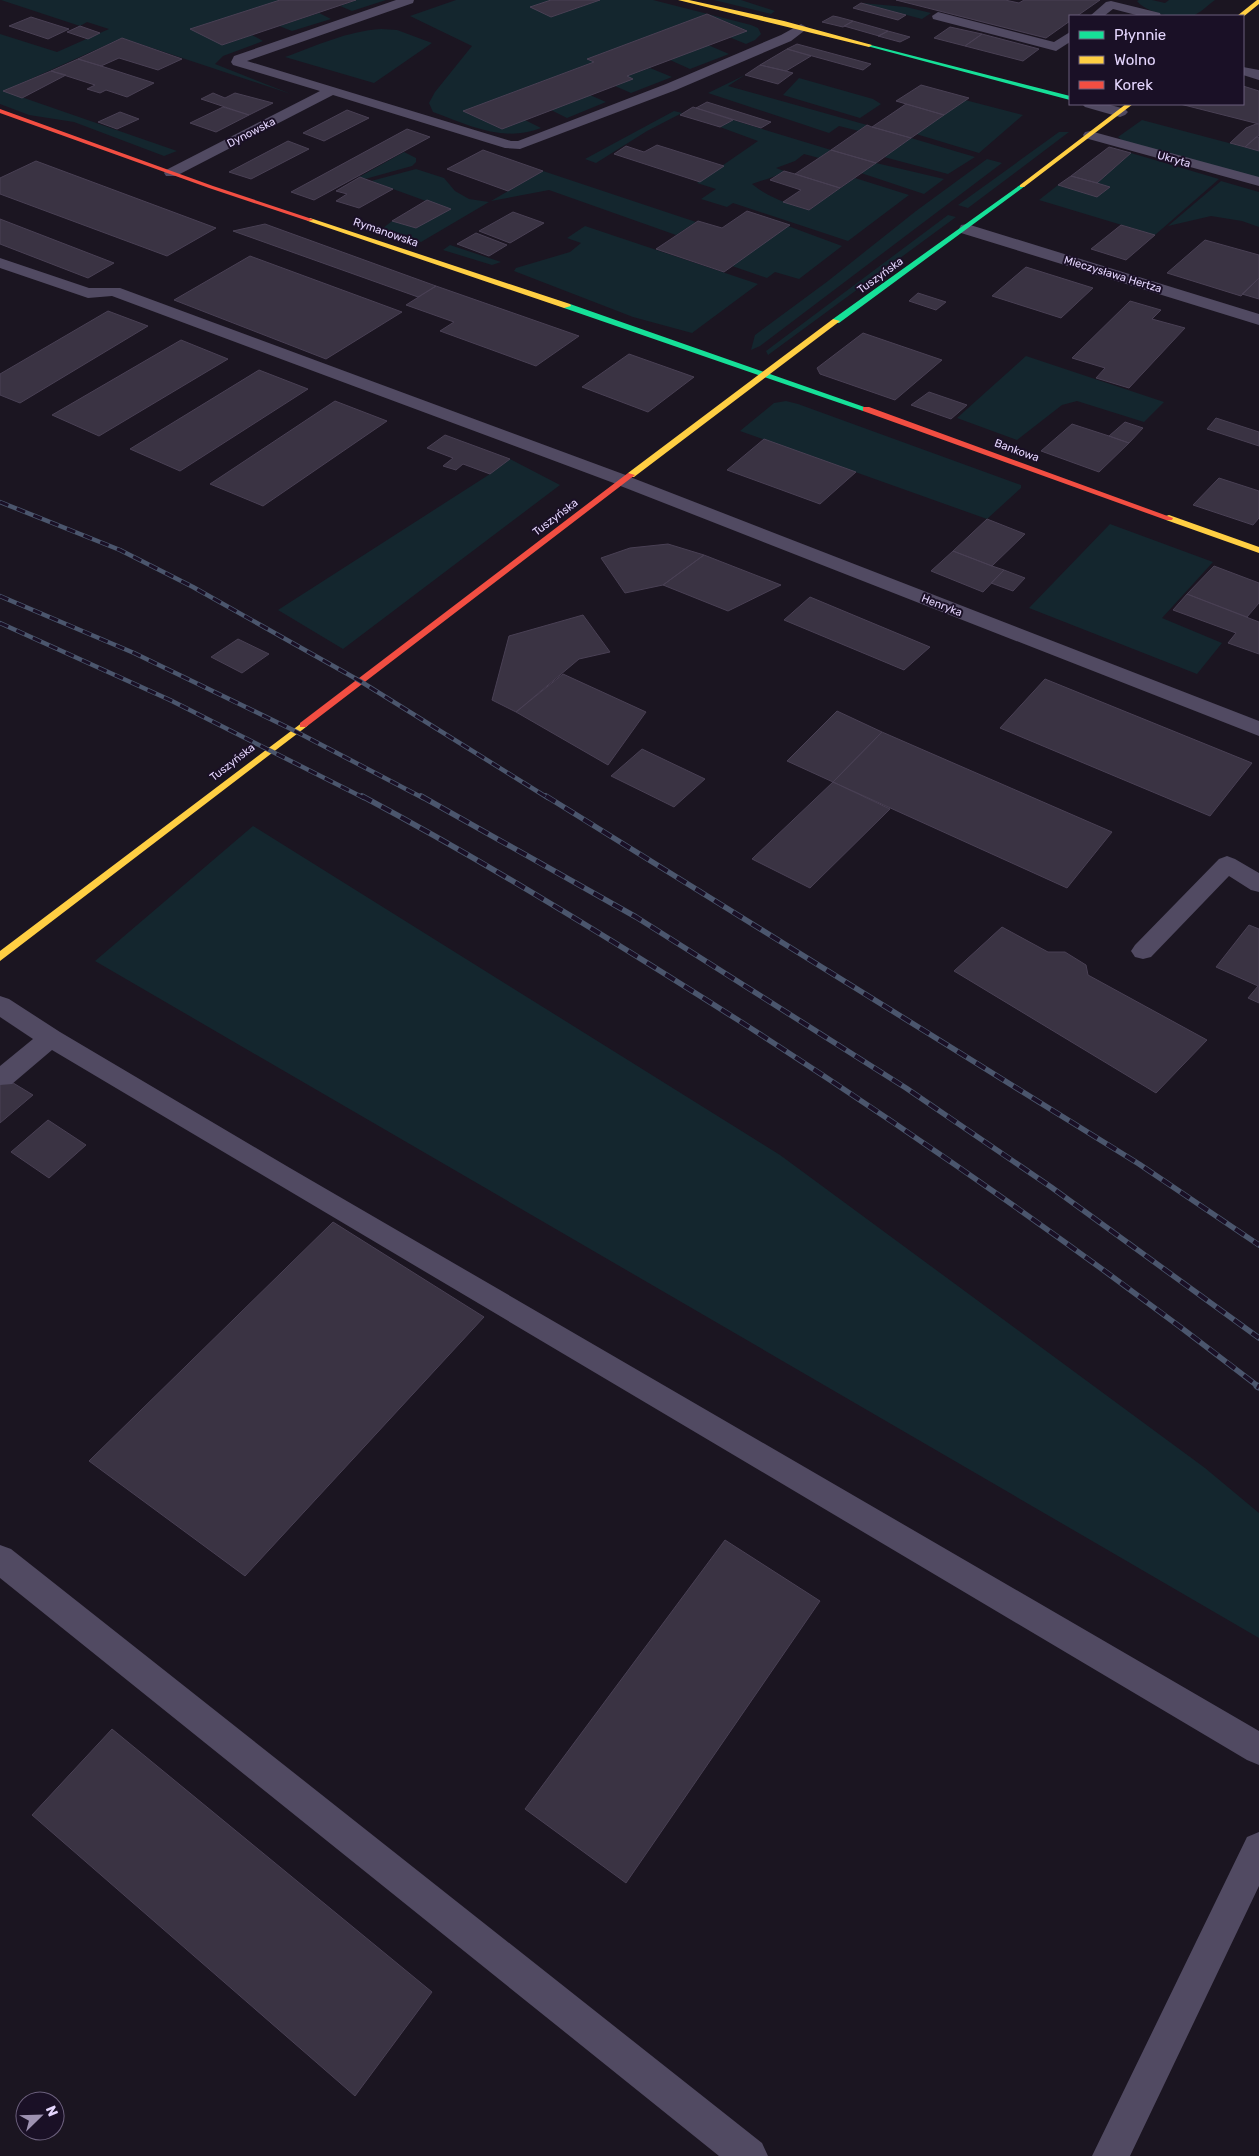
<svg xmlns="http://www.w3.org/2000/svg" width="1259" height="2156" font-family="Rubik,sans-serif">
  <rect width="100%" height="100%" fill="#1b1521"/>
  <path fill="#14262e" d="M1,0H280L222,45L252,35L263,41L223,56L215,64L291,94L122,38L4,91L177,151L164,156L74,122L29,115L0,104V34L57,52L109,29L87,22L80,26Z
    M356,0H386L352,11L340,6Z
    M456,0H551V17L600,0H653L751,25L758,28L761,34L755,40L746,44L729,37L746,30L707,14L587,59L594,62L464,111L502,129L525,120L541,128C504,143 468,125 433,112L429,103L435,92L472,46L410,16Z
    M714,0H741L775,11L771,14Z
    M1139,0H1152L1165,3L1169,0H1215C1208,5 1199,14 1192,16C1178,20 1146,13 1137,1Z
    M861,3L906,7L931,13L922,19Z
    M319,13L331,19L292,31L279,26Z
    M381,29L397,30L432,43L374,83L285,57C316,46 347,31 381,29Z
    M708,45L729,54L690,69L670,60Z
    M650,68L672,77L631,93L615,86L627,76Z
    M745,75L728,86L867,125L859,131L839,126L829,133L708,93Z
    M799,78L873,99L881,104L860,118L783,95Z
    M590,95L606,102L567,118L551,110Z
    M965,100L1023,115L979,153L916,134Z
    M674,111L682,113L647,131L596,163L585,159Z
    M733,120L831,150L819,158L804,154L795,161L776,168L784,171C772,179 765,179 752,184C769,198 789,204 809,210L855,178L909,195L848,241L733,203L727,207L701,199L716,189L697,183L758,141L720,127Z
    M1142,120L1259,151V178L1123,141L1118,137Z
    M1059,132H1069L968,208L958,205Z
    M911,138L975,157L948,174L884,157Z
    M404,152L416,158V162L412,166L365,179L359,177Z
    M1131,153L1219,179L1155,235L1039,200L1058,185L1097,197L1110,187L1097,183Z
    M987,159L1002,163L760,346L751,350L755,335L828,281L916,211Z
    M876,163L944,179L924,194L861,173Z
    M416,169L444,178L455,191L469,199L489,202L421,242L382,229L392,221L416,228L448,209L371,181Z
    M543,171L696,222L676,235L549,190L491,201Z
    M1221,181L1259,192V227L1242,221L1211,216L1168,226Z
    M948,215L956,217L768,355L766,351Z
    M585,226L758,284L692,333L633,317L514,271L516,268L570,252L581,243L567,238Z
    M788,226L842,246L799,279L775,272L767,278L732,266Z
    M450,245L501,262L492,265L443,250Z
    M1026,356L1164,402L1144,422L1077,401L1062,405L1017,440L957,418Z
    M786,401L798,404L1021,485V488L987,519L740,431L774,403Z
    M510,459L560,485L343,649L278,610L490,474Z
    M1110,524L1213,562L1162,618L1222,643L1197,674L1029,608Z
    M253,826L780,1155L1205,1468L1259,1513V1638L95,961Z"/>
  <path fill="#3a3343" stroke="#494054" d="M280,0H356L222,45L190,29Z
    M551,0H600L551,17L530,7Z
    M896,0H1005L1019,3L1024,0H1100L1077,16H1070V21L1046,38Z
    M861,3L906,15L898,20L853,8Z
    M707,14L747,31L627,76L633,79L502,129L463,111L594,62L587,59Z
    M833,16L838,17L853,21L843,27L822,22Z
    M31,17L69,29L48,39L9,26Z
    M853,21L888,31L879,36L844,26Z
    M80,26L100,33L88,39L67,32Z
    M950,27L982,34L965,46L934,38Z
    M888,31L910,37L900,42L878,36Z
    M982,34L1039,49L1023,61L965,46Z
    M122,38L182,59L158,70L119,58L101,66L78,59Z
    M797,44L871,64L863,70L787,49Z
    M787,49L811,56L786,71L760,65Z
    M78,59L98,65L154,83L127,97L106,90L100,93L87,89L95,85L51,71Z
    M760,65L786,71L793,73L778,84L745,75Z
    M51,71L66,75L22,98L3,91Z
    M921,85L969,98L944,115L896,101Z
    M1243,86L1259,91V124L1180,104H1243Z
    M213,93L225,98L235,93L273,103L249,115L201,99Z
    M707,102L771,122L761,128L696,108Z
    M906,104L944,115L911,138L872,127Z
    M223,107L249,115L216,132L190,123Z
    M693,107L696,108L733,120L720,127L680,115Z
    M347,110L369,118L324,141L303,133Z
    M120,112L139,119L117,129L98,122Z
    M1256,124H1259V135L1245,147L1230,143L1246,128Z
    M867,125L872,127L911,138L876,163L831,150Z
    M407,129L430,137L314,200L291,192Z
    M1256,137H1259V151L1245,147Z
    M288,141L309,149L251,179L229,172Z
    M657,145L724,166L700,182L614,154L626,146L644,152Z
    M1109,147L1131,153L1097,183L1071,176Z
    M483,150L543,171L508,191L447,169Z
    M831,150L876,163L840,188L795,174Z
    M36,161L216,228L167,256L0,194V178Z
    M784,171L795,174L840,188L809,210L783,202L801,190L770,180Z
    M1071,176L1097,183L1110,187L1097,197L1058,185Z
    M360,177L365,179L393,189L359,208L336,201L347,194L336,191Z
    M427,200L451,209L416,228L392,221Z
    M747,211L790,225L724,272L656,249L698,221L722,228Z
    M513,212L544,223L510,243L479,231Z
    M0,219L114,263L88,278L0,244Z
    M265,224L436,286L418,297L233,231Z
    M1121,225L1155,235L1126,260L1091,249Z
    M476,233L507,245L489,256L457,244Z
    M1205,240L1259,255V278L1241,296L1167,273Z
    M250,256L402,312L326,359L174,300Z
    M1026,267L1093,288L1061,318L992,296Z
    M1259,278V299L1242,294Z
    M436,286L579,336L536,366L440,331L454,322L406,305Z
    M918,293L946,302L936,310L909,301Z
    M1130,301L1161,310L1152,319L1185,328L1129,388L1096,378L1105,368L1072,358Z
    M108,311L148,326L20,403L0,395V374Z
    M863,333L942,360L895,400L820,374L817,368Z
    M181,340L228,359L99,436L52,415Z
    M629,354L694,377L648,412L582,387Z
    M259,370L308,389L180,471L130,449Z
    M929,392L967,405L951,419L911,405Z
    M335,401L387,421L263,506L210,484Z
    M1216,418L1259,432V446L1207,429Z
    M1125,422L1143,428L1129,443L1109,436Z
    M1072,424L1109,436L1129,443L1099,472L1041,451Z
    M445,435L510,459L490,474L463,464L456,470L443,466L453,458L427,448Z
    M764,439L856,472L820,504L727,470Z
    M1219,478L1259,491V518L1253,525L1193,505Z
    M987,519L1025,534L992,566L953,551Z
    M668,544L704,555L663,585L625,593L601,558L630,548Z
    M953,551L992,566L1004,570L983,592L931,571Z
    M704,555L781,585L728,611L663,585Z
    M1214,566L1259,583V603L1247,617L1187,594Z
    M1004,570L1025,578L1013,591L991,583Z
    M1187,594L1259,622V654L1228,643L1236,633L1173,610Z
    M810,597L930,647L904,670L784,620Z
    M583,615L610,652L579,659L516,712L492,700L509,636Z
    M238,639L269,654L242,673L211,657Z
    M563,674L646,712L608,765L516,712Z
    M1045,679L1252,763L1210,816L1000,728Z
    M837,711L882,732L833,782L787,761Z
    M882,732L1112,832L1067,888L833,782Z
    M642,749L705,779L674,807L611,776Z
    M833,782L890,809L810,888L752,859Z
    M1249,925L1259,929V1003L1248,998L1258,986L1216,967Z
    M1002,927L1048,952H1065L1086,965L1088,975L1207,1040L1156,1093L954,971Z
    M0,1075L33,1095L0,1123Z
    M48,1120L86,1145L49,1178L11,1152Z
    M333,1222L484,1317L245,1576L89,1461Z
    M725,1540L820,1601L626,1883L525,1809Z
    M112,1729L432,1992L355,2096L32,1815Z"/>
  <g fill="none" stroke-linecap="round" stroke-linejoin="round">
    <path fill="#514a62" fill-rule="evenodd" d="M396,0H414L413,3L247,61L511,141H518L666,84L781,35L801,24L808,28L791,41L676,90L520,149L505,148L333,95L176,176H166L164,173L166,170L320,91L233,65L231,62L234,56Z
      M1111,1L1160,13L1161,16H1140L1113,9L1104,16H1090L1106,2Z
      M938,12L1054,42L1070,32V42L1056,51L933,19L932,16Z
      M1090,131L1259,177V186L1085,138L1083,135L1085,132Z
      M0,258L89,288H120L631,477L634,481L631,485L625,486L619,485L112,296L88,298L0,268Z
      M1227,856L1235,859L1259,873V892L1251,890L1229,876L1151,957L1143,959L1135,957L1131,951L1135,945L1219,859Z
      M0,996L9,999L60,1032L290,1168L1259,1731V1765L1247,1760L52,1050L12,1084L0,1085V1066L33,1039L0,1017Z
      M0,1545L11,1549L762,2143L768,2156H719L0,1578Z
      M1259,1832V1886L1130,2156H1092L1247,1837Z"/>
    <path fill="#514a62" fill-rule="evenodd" d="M1243,67L1259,70V80L1243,75Z
      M1082,104H1107L1125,109L1128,112L1125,115L1120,117L1085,107Z
      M967,224L1259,314V325L961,233L959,229L961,225Z
      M625,475L1259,721V736L618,485L615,481L618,477Z"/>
    <path fill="#16e098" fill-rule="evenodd" d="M867,44L1070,96V100L867,46Z
      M1020,185L1025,186L839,323H833V319Z
      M564,304H570L870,409L863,411L564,308Z"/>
    <path fill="#ffcf43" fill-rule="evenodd" d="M678,0H689L784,21L872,45L869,47Z
      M1257,0H1259V4L1243,17L1237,16Z
      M1126,104H1133L1024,187H1020V185Z
      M310,218L570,304L571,306L564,308L308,221L307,220Z
      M833,319L840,321L634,477H628V473Z
      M1169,515L1259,547V553L1166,520V516Z
      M303,722L308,725L306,727L0,961V951Z"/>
    <path fill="#f24e42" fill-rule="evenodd" d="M0,109L213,186L312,219L313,220L308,221L209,188L0,113Z
      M863,407H869L1173,518L1172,520H1166L863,411Z
      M628,473L635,475L306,727H300V723Z"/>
    <defs>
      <path id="rail-far2" d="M0,502L120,550L193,587L360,681L548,798
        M0,596L134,653L293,730L423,798
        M0,623L170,700L364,798"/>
      <path id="rail-far1" d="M362,796C491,865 615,942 738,1020C917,1135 1091,1257 1259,1387
        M421,796L636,917L906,1088L1051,1187L1259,1338
        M546,796L1139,1164L1259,1245"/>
      <path id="rail" d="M1257,1386L1259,1387"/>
    </defs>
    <use href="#rail-far2" stroke="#4b566d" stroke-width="4.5"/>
    <use href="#rail-far1" stroke="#4b566d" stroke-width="5.5"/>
    <use href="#rail" stroke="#4b566d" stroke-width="7"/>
    <use href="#rail-far2" stroke="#1a1026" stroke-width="3" stroke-dasharray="9" stroke-linecap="butt"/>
    <use href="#rail-far1" stroke="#1a1026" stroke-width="4" stroke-dasharray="11" stroke-linecap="butt"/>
    <use href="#rail" stroke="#1a1026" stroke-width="5" stroke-dasharray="14" stroke-linecap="butt"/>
  </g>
  <g text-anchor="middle" stroke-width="4" stroke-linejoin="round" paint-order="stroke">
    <g font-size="11" fill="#e5d6fe" stroke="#1a1026">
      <text transform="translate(251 132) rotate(-27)" y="4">Dynowska</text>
      <text transform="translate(1174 159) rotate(16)" y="4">Ukryta</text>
      <text transform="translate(386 232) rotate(19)" y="4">Rymanowska</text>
      <text transform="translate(1113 274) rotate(17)" y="4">Mieczysława Hertza</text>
      <text transform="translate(880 275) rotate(-36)" y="4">Tuszyńska</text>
      <text transform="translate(1017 450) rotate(20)" y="4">Bankowa</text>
      <text transform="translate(555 517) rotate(-37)" y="4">Tuszyńska</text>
      <text transform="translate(942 605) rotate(21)" y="4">Henryka</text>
      <text transform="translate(232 762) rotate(-38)" y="4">Tuszyńska</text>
    </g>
  </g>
  <rect x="1069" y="15" width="175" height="90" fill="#1a1026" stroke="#6b5f7c"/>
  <rect x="1079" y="31" width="25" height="8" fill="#16e098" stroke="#6b5f7c"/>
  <text x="1114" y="40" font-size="15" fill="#e5d6fe">Płynnie</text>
  <rect x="1079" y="56" width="25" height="8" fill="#ffcf43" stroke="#6b5f7c"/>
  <text x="1114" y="65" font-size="15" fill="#e5d6fe">Wolno</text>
  <rect x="1079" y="81" width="25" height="8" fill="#f24e42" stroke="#6b5f7c"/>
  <text x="1114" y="90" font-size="15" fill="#e5d6fe">Korek</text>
  <g transform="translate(40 2116) rotate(67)"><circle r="24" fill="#1a1026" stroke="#6b5f7c"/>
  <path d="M0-4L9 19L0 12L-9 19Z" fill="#9e92b1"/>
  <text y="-8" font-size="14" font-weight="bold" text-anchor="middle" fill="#e5d6fe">N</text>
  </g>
</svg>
